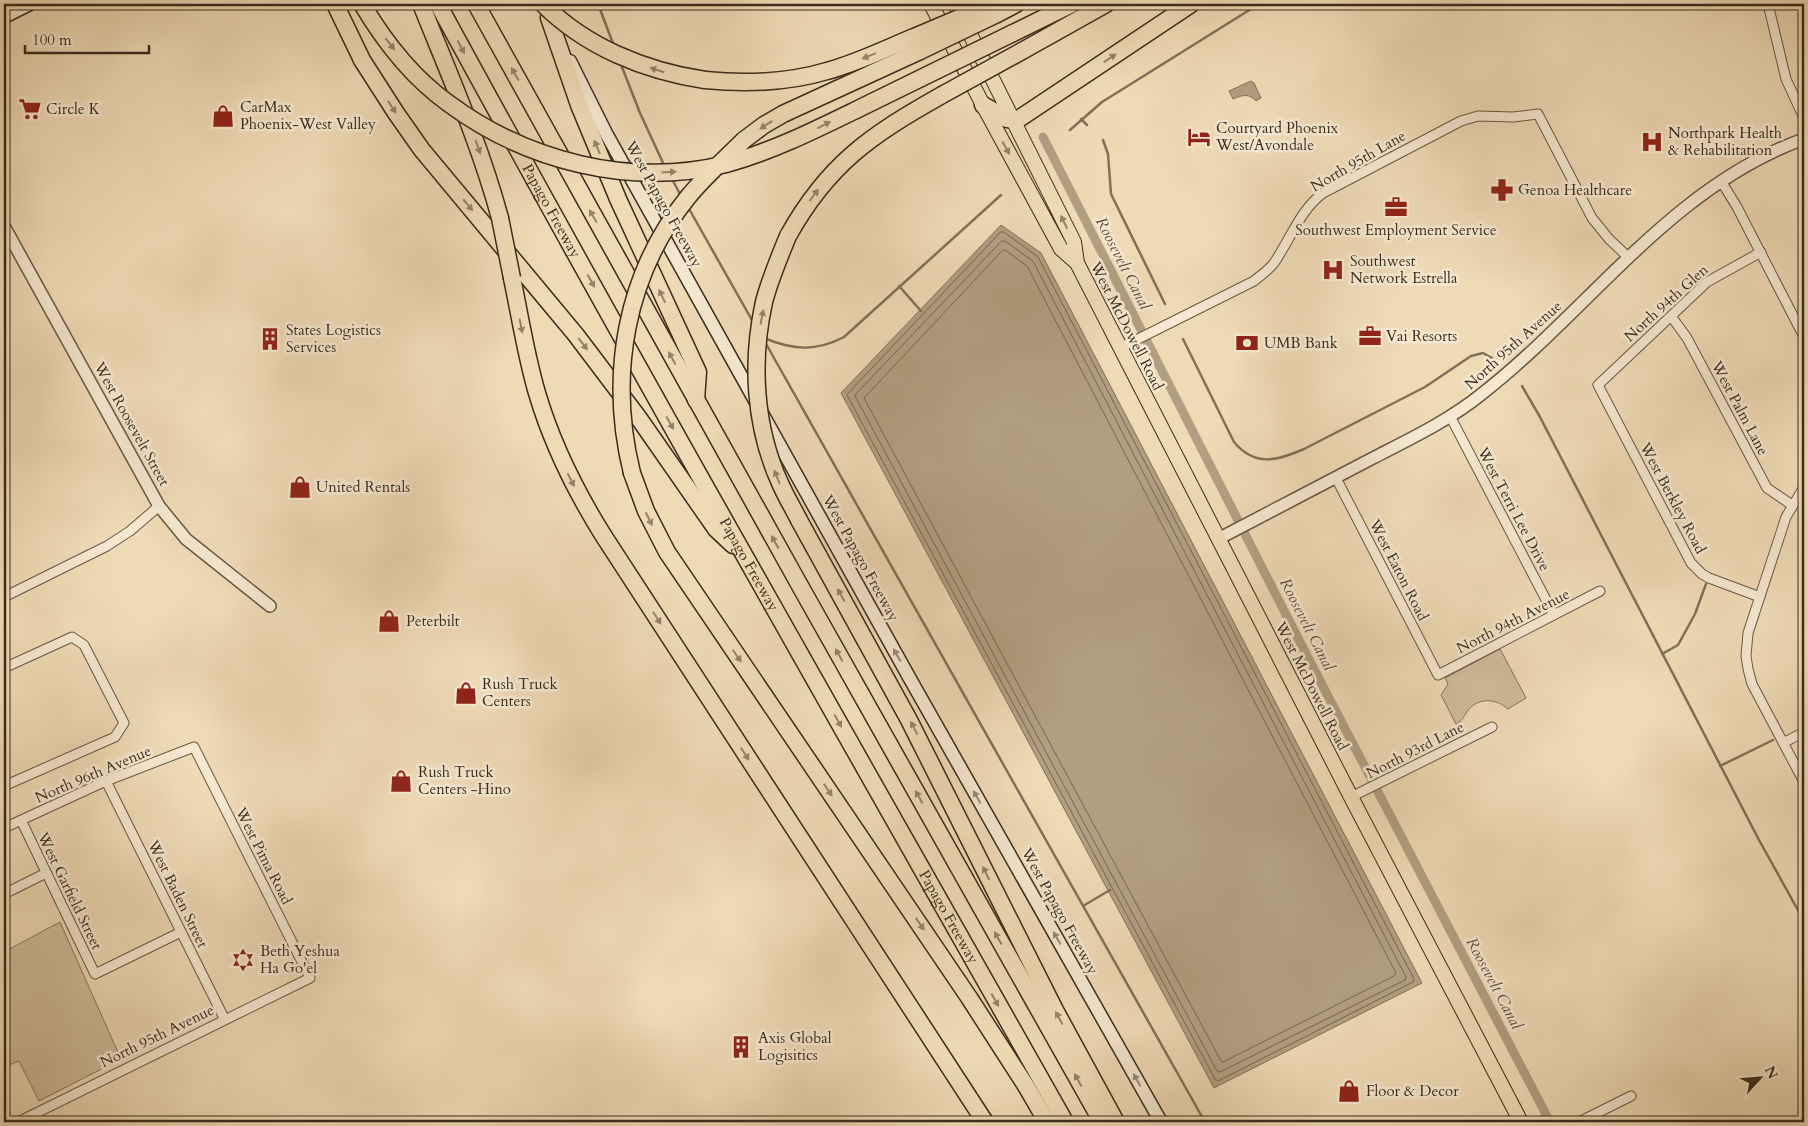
<svg xmlns="http://www.w3.org/2000/svg" width="1808" height="1126" font-family="Cardo,serif">
  <rect width="100%" height="100%" fill="#efdab6"/>
  <filter id="stains"><feTurbulence type="fractalNoise" baseFrequency=".004" numOctaves="4"/><feColorMatrix values="0 0 0 0 .2 0 0 0 0 .09 0 0 0 0 .02 0 0 0 .5 -.17"/></filter>
  <radialGradient id="worn" r=".72"><stop offset=".6" stop-color="#630" stop-opacity="0"/><stop offset="1" stop-color="#630" stop-opacity=".3"/></radialGradient>
  <path fill="#d0bc9c" stroke="#84745c" d="M1500,649L1526,698L1508,709C1497,699 1480,697 1469,709C1463,716 1465,719 1456,724L1441,695L1448,684L1445,678Z
    M60,922L121,1059L39,1101L19,1061L4,1067V952Z"/>
  <path fill="#b19f82" stroke="#817159" d="M1251,81L1254,83L1261,98L1256,101C1249,93 1242,95 1233,99L1229,91Z
    M1001,225L1041,253L1422,983L1214,1088L841,393Z"/>
  <g fill="none" stroke-linecap="round" stroke-linejoin="round">
    <path stroke="#75664f" stroke-width="1" d="M1001,232H1004L1038,257L1414,979L1413,982L1218,1081L1215,1079L847,395Z
      M1002,241H1005L1033,261L1406,977L1405,980L1220,1072L1217,1071L855,396L856,394Z
      M1005,250L1027,266L1396,973L1394,976L1223,1062L1221,1061L864,398L1002,251Z"/>
    <path stroke="#817159" stroke-width="2.5" d="M598,4L614,46
      M620,62L640,113L664,165
      M1081,119L1087,125
      M1070,130L1102,102L1259,4
      M1103,140L1108,154L1111,194L1165,304
      M672,179L681,196
      M688,207L753,322
      M899,286L921,311
      M764,338C793,350 815,352 844,337L1001,195
      M1183,339L1234,442C1255,467 1277,461 1304,449L1425,387L1471,356L1483,353L1492,358
      M765,342L1205,1122
      M1522,386L1540,417L1759,840L1804,921
      M1662,654L1678,645L1695,614L1706,584
      M1720,766L1773,740
      M1083,906L1110,890"/>
    <path stroke="#b19f82" stroke-width="9" d="M1043,137L1303,648L1550,1122"/>
    <defs>
      <path id="minor" d="M1768,4L1786,79L1804,118
        M1721,181L1737,207L1804,337
        M1671,316L1687,338L1767,488L1792,505
        M1120,348L1254,281C1261,275 1269,270 1274,263C1290,240 1300,210 1323,193L1461,121L1478,116L1513,117L1538,114L1592,218L1609,239L1629,258
        M1450,416L1554,615
        M1336,478L1438,675L1600,591
        M1804,487L1786,517L1748,633L1746,656L1748,669L1752,684L1804,782
        M4,597L107,546L130,531L159,506
        M1760,597L1709,578L1702,574L1691,563L1598,385L1707,282L1761,252
        M4,668L72,637L84,645L124,723L115,737L4,786
        M1783,743L1804,732
        M106,781L225,1020
        M1351,797L1492,727
        M21,820L95,974L181,932
        M4,828L106,781L194,747L310,978L18,1122
        M4,894L46,873
        M1579,1122L1631,1096"/>
      <path id="tertiary" d="M4,226L159,506L186,539L270,606
        M1218,539C1270,512 1321,485 1373,458C1410,439 1450,420 1483,393C1590,309 1672,186 1804,139"/>
      <path id="secondary" d="M4,17L30,4
        M570,61L607,135L909,677L1161,1122"/>
      <path id="primary" d="M931,4L983,105L1061,249L1077,263L1351,797L1521,1122
        M955,4L1074,242L1077,263"/>
      <g id="motorway">
        <path d="M335,4L362,60L396,113L422,150L576,335L638,417L716,529L733,545"/>
        <path d="M421,4C449,74 480,144 500,218"/>
        <path id="s1" d="M438,4C642,379 855,750 1065,1122"/>
        <path d="M476,4L799,584L1102,1122"/>
        <path d="M997,14L1016,4"/>
        <path d="M549,18L579,105L618,199L698,372L696,400"/>
        <path d="M1011,34L1072,4"/>
        <path d="M1022,51L1106,4"/>
        <path d="M705,80C746,84 787,83 827,71C857,63 885,49 914,37"/>
        <path d="M983,105L1007,119L1017,120L1191,4"/>
        <path d="M744,140L764,125L783,114L920,51"/>
        <path d="M788,236C828,164 871,135 942,95"/>
        <path d="M512,278C520,316 526,356 537,393C552,444 575,490 603,535L985,1122"/>
        <path d="M632,473L646,511L667,552L970,999L1026,1086L1047,1122"/>
        <path d="M799,520L909,720L1055,1010L1116,1122"/>
      </g>
    </defs>
    <use href="#minor" stroke="#665842" stroke-width="11"/>
    <use href="#tertiary" stroke="#665842" stroke-width="14"/>
    <use href="#secondary" stroke="#392c1c" stroke-width="15"/>
    <use href="#primary" stroke="#392c1c" stroke-width="16"/>
    <use href="#motorway" stroke="#392c1c" stroke-width="19"/>
    <use href="#minor" stroke="#f5e7d0" stroke-width="9"/>
    <use href="#tertiary" stroke="#f5e7d0" stroke-width="11"/>
    <use href="#secondary" stroke="#f5e7d0" stroke-width="12"/>
    <use href="#primary" stroke="#efdab6" stroke-width="14"/>
    <use href="#motorway" stroke="#efdab6" stroke-width="16"/>
    <defs>
      <path id="motorway-bridge" d="M362,4C384,41 413,78 448,103C526,161 630,188 726,164C773,151 815,130 858,109C909,84 960,59 1011,34
        M543,4C586,47 645,71 705,80
        M914,37L992,4
        M920,51L997,14
        M942,95L1022,51
        M500,218L512,278
        M788,236C779,258 770,279 764,302C751,361 754,426 780,483C785,495 793,508 799,520
        M632,473C608,376 625,275 688,197C705,176 725,159 744,140"/>
    </defs>
    <use href="#motorway-bridge" stroke="#392c1c" stroke-width="19" stroke-linecap="butt"/>
    <use href="#motorway-bridge" stroke="#efdab6" stroke-width="16"/>
  </g>
  <defs><path id="oneway-solid" d="M-6-.8H1V-3.2L6.5 0L1 3.2V.8H-6Z" transform="scale(1.25)"/></defs>
  <g fill="#948369">
    <use href="#oneway-solid" transform="translate(390 44) rotate(52)"/>
    <use href="#oneway-solid" transform="translate(461 47) rotate(62)"/>
    <use href="#oneway-solid" transform="translate(869 56) rotate(158)"/>
    <use href="#oneway-solid" transform="translate(1110 58) rotate(-34)"/>
    <use href="#oneway-solid" transform="translate(657 70) rotate(-163)"/>
    <use href="#oneway-solid" transform="translate(515 74) rotate(-119)"/>
    <use href="#oneway-solid" transform="translate(392 107) rotate(57)"/>
    <use href="#oneway-solid" transform="translate(766 125) rotate(147)"/>
    <use href="#oneway-solid" transform="translate(824 125) rotate(-27)"/>
    <use href="#oneway-solid" transform="translate(478 147) rotate(70)"/>
    <use href="#oneway-solid" transform="translate(597 147) rotate(-112)"/>
    <use href="#oneway-solid" transform="translate(1006 148) rotate(61)"/>
    <use href="#oneway-solid" transform="translate(669 172) rotate(-4)"/>
    <use href="#oneway-solid" transform="translate(814 195) rotate(-53)"/>
    <use href="#oneway-solid" transform="translate(468 205) rotate(50)"/>
    <use href="#oneway-solid" transform="translate(593 216) rotate(-119)"/>
    <use href="#oneway-solid" transform="translate(1064 222) rotate(-116)"/>
    <use href="#oneway-solid" transform="translate(591 281) rotate(61)"/>
    <use href="#oneway-solid" transform="translate(662 296) rotate(-115)"/>
    <use href="#oneway-solid" transform="translate(762 317) rotate(-79)"/>
    <use href="#oneway-solid" transform="translate(521 326) rotate(79)"/>
    <use href="#oneway-solid" transform="translate(583 344) rotate(52)"/>
    <use href="#oneway-solid" transform="translate(672 358) rotate(-119)"/>
    <use href="#oneway-solid" transform="translate(670 423) rotate(61)"/>
    <use href="#oneway-solid" transform="translate(777 477) rotate(-112)"/>
    <use href="#oneway-solid" transform="translate(571 480) rotate(63)"/>
    <use href="#oneway-solid" transform="translate(649 519) rotate(64)"/>
    <use href="#oneway-solid" transform="translate(775 542) rotate(-119)"/>
    <use href="#oneway-solid" transform="translate(841 595) rotate(-119)"/>
    <use href="#oneway-solid" transform="translate(657 618) rotate(57)"/>
    <use href="#oneway-solid" transform="translate(839 655) rotate(-119)"/>
    <use href="#oneway-solid" transform="translate(737 656) rotate(56)"/>
    <use href="#oneway-solid" transform="translate(838 721) rotate(61)"/>
    <use href="#oneway-solid" transform="translate(914 728) rotate(-118)"/>
    <use href="#oneway-solid" transform="translate(745 754) rotate(57)"/>
    <use href="#oneway-solid" transform="translate(828 790) rotate(56)"/>
    <use href="#oneway-solid" transform="translate(919 797) rotate(-119)"/>
    <use href="#oneway-solid" transform="translate(986 873) rotate(-116)"/>
    <use href="#oneway-solid" transform="translate(920 924) rotate(56)"/>
    <use href="#oneway-solid" transform="translate(998 938) rotate(-119)"/>
    <use href="#oneway-solid" transform="translate(995 1000) rotate(61)"/>
    <use href="#oneway-solid" transform="translate(1059 1018) rotate(-118)"/>
    <use href="#oneway-solid" transform="translate(1078 1080) rotate(-119)"/>
  </g>
  <g fill="#978a76">
    <use href="#oneway-solid" transform="translate(897 655) rotate(-119)"/>
    <use href="#oneway-solid" transform="translate(977 797) rotate(-119)"/>
    <use href="#oneway-solid" transform="translate(1057 938) rotate(-119)"/>
    <use href="#oneway-solid" transform="translate(1137 1080) rotate(-119)"/>
  </g>
  <defs>
    <symbol id="supermarket-bare" viewBox="-9 -9 18 18"><path d="M-6-5.5h2.5l.6 2H6L4.5 2H-2.5L-4.4-4H-6ZM-1.5 3.2a1.3 1.3 0 1 0 .1 0ZM3 3.2a1.3 1.3 0 1 0 .1 0Z" fill="#8f2418" stroke="#f5e7d0" stroke-width="2.5" paint-order="stroke"/></symbol>
    <symbol id="shop-bare" viewBox="-9 -9 18 18"><path d="M-5-2.5h2.3a2.7 3.5 0 0 1 5.4 0H5L5.5 6h-11ZM-1.5-2.5h3a1.5 2.3 0 0 0-3 0Z" fill="#8f2418" stroke="#f5e7d0" stroke-width="2.5" paint-order="stroke"/></symbol>
    <symbol id="hotel-bare" viewBox="-9 -9 18 18"><path d="M-6-4.5h1.5V1H6V5H4.5V3h-9V5H-6ZM-4 0a1.8 1.8 0 1 1 3.6 0ZM.5 0V-2.5h3Q6-2.5 6 0Z" fill="#8f2418" stroke="#f5e7d0" stroke-width="2.5" paint-order="stroke"/></symbol>
    <symbol id="hospital-bare" viewBox="-9 -9 18 18"><path d="M-5-5h3v3.5h4V-5h3V5h-3V1.5h-4V5h-3Z" fill="#8f2418" stroke="#f5e7d0" stroke-width="2.5" paint-order="stroke"/></symbol>
    <symbol id="pharmacy-bare" viewBox="-9 -9 18 18"><path d="M-2-6h4v4h4v4h-4v4h-4v-4h-4v-4h4Z" fill="#8f2418" stroke="#f5e7d0" stroke-width="2.5" paint-order="stroke"/></symbol>
    <symbol id="office-bare" viewBox="-9 -9 18 18"><path d="M-6-3h4V-5.5h4V-3h4V5H-6ZM-1-4.5V-3h2v-1.5ZM-6 0V1H6V0Z" fill="#8f2418" stroke="#f5e7d0" stroke-width="2.5" paint-order="stroke"/></symbol>
    <symbol id="building-bare" viewBox="-9 -9 18 18"><path d="M-4-6H4V6H1V3H-1V6H-4ZM-2.5-4.3h1.7v1.8h-1.7ZM.8-4.3h1.7v1.8H.8ZM-2.5-1h1.7V.8h-1.7ZM.8-1h1.7V.8H.8Z" fill="#8f2418" stroke="#f5e7d0" stroke-width="2.5" paint-order="stroke"/></symbol>
    <symbol id="bank-bare" viewBox="-9 -9 18 18"><path d="M-6-4H6V4H-6ZM0-2.3a2.3 2.3 0 1 0 0 4.6a2.3 2.3 0 1 0 0-4.6Z" fill="#8f2418" stroke="#f5e7d0" stroke-width="2.5" paint-order="stroke"/></symbol>
    <symbol id="synagogue-bare" viewBox="-9 -9 18 18"><path d="M0-6.5L5.6 3.2H-5.6ZM0 6.5L5.6-3.2H-5.6Z" fill="#8f2418" stroke="#f5e7d0" stroke-width="2.5" paint-order="stroke"/></symbol>
  </defs>
  <g fill-rule="evenodd">
    <use href="#supermarket-bare" x="14" y="93" width="32" height="32"/>
    <use href="#shop-bare" x="207" y="100" width="32" height="32"/>
    <use href="#hotel-bare" x="1183" y="121" width="32" height="32"/>
    <use href="#hospital-bare" x="1636" y="126" width="32" height="32"/>
    <use href="#pharmacy-bare" x="1486" y="174" width="32" height="32"/>
    <use href="#office-bare" x="1380" y="191" width="32" height="32"/>
    <use href="#hospital-bare" x="1317" y="254" width="32" height="32"/>
    <use href="#office-bare" x="1354" y="320" width="32" height="32"/>
    <use href="#building-bare" x="254" y="323" width="32" height="32"/>
    <use href="#bank-bare" x="1231" y="327" width="32" height="32"/>
    <use href="#shop-bare" x="284" y="471" width="32" height="32"/>
    <use href="#shop-bare" x="373" y="605" width="32" height="32"/>
    <use href="#shop-bare" x="450" y="677" width="32" height="32"/>
    <use href="#shop-bare" x="385" y="765" width="32" height="32"/>
    <use href="#synagogue-bare" x="227" y="944" width="32" height="32"/>
    <use href="#building-bare" x="725" y="1031" width="32" height="32"/>
    <use href="#shop-bare" x="1333" y="1075" width="32" height="32"/>
  </g>
  <g text-anchor="middle" stroke-width="5" stroke-linejoin="round" paint-order="stroke">
    <g font-size="15" fill="#392c1c" stroke="#f5e7d0" text-anchor="start">
      <text x="240" y="112">CarMax<tspan x="240" dy="17">Phoenix-West Valley</tspan></text>
      <text x="46" y="114">Circle K</text>
      <text x="1216" y="133">Courtyard Phoenix<tspan x="1216" dy="17">West/Avondale</tspan></text>
      <text x="1668" y="138">Northpark Health<tspan x="1668" dy="17">&amp; Rehabilitation</tspan></text>
      <text x="1518" y="195">Genoa Healthcare</text>
      <text x="1396" y="235" text-anchor="middle">Southwest Employment Service</text>
      <text x="1350" y="266">Southwest<tspan x="1350" dy="17">Network Estrella</tspan></text>
      <text x="286" y="335">States Logistics<tspan x="286" dy="17">Services</tspan></text>
      <text x="1386" y="341">Vai Resorts</text>
      <text x="1264" y="348">UMB Bank</text>
      <text x="316" y="492">United Rentals</text>
      <text x="406" y="626">Peterbilt</text>
      <text x="482" y="689">Rush Truck<tspan x="482" dy="17">Centers</tspan></text>
      <text x="418" y="777">Rush Truck<tspan x="418" dy="17">Centers -Hino</tspan></text>
      <text x="260" y="956">Beth Yeshua<tspan x="260" dy="17">Ha Go'el</tspan></text>
      <text x="758" y="1043">Axis Global<tspan x="758" dy="17">Logisitics</tspan></text>
      <text x="1366" y="1096">Floor &amp; Decor</text>
    </g>
    <g font-size="15" fill="#392c1c" stroke="#f5e7d0">
      <text transform="translate(1358 161) rotate(-30)" y="5">North 95th Lane</text>
      <text transform="translate(664 204) rotate(61)" y="5">West Papago Freeway</text>
      <text dy="5" stroke="none"><textPath href="#s1" startOffset="236">Papago Freeway</textPath></text>
      <text transform="translate(1666 303) rotate(-42)" y="5">North 94th Glen</text>
      <text transform="translate(1127 326) rotate(63)" y="5">West McDowell Road</text>
      <text transform="translate(1513 345) rotate(-42)" y="5">North 95th Avenue</text>
      <text transform="translate(1740 408) rotate(62)" y="5">West Palm Lane</text>
      <text transform="translate(132 424) rotate(61)" y="5">West Roosevelt Street</text>
      <text transform="translate(1673 498) rotate(62)" y="5">West Berkley Road</text>
      <text transform="translate(1514 509) rotate(62)" y="5">West Terri Lee Drive</text>
      <text transform="translate(861 558) rotate(61)" y="5">West Papago Freeway</text>
      <text dy="5" stroke="none"><textPath href="#s1" startOffset="641">Papago Freeway</textPath></text>
      <text transform="translate(1399 570) rotate(63)" y="5">West Eaton Road</text>
      <text transform="translate(1513 621) rotate(-27)" y="5">North 94th Avenue</text>
      <text transform="translate(1312 686) rotate(63)" y="5">West McDowell Road</text>
      <text transform="translate(1415 750) rotate(-27)" y="5">North 93rd Lane</text>
      <text transform="translate(93 774) rotate(-23)" y="5">North 96th Avenue</text>
      <text transform="translate(264 856) rotate(63)" y="5">West Pima Road</text>
      <text transform="translate(70 891) rotate(64)" y="5">West Garfield Street</text>
      <text transform="translate(178 894) rotate(64)" y="5">West Baden Street</text>
      <text transform="translate(1060 911) rotate(61)" y="5">West Papago Freeway</text>
      <text dy="5" stroke="none"><textPath href="#s1" startOffset="1046">Papago Freeway</textPath></text>
      <text transform="translate(157 1036) rotate(-26)" y="5">North 95th Avenue</text>
    </g>
    <g font-size="16" font-style="italic" fill="#5d4e3b" stroke="#f5e7d0">
      <text transform="translate(1124 263) rotate(63)" y="6">Roosevelt Canal</text>
      <text transform="translate(1308 624) rotate(63)" y="6">Roosevelt Canal</text>
      <text transform="translate(1495 983) rotate(62)" y="6">Roosevelt Canal</text>
    </g>
  </g>
  <rect width="1808" height="1126" fill="none" stroke="#efdab6" stroke-width="20"/>
  <rect x="5" y="5" width="1798" height="1116" fill="none" stroke="#392c1c" stroke-width="2.5"/>
  <rect x="10" y="10" width="1788" height="1106" fill="none" stroke="#392c1c"/>
  <g transform="translate(1760 1078) rotate(64)" stroke="#f5e7d0" stroke-width="4" paint-order="stroke">
  <path d="M0-4L9 19L0 12L-9 19Z" fill="#392c1c"/>
  <text y="-8" font-size="14" font-weight="bold" text-anchor="middle" fill="#392c1c">N</text>
  </g>
  <path d="M25 45v8h124v-8" fill="none" stroke="#392c1c" stroke-width="2.5"/>
  <text x="32" y="45" font-size="15" fill="#392c1c" stroke="#f5e7d0" stroke-width="4" paint-order="stroke">100 m</text>
  <rect width="100%" height="100%" filter="url(#stains)"/>
  <rect width="100%" height="100%" fill="url(#worn)"/>
</svg>
